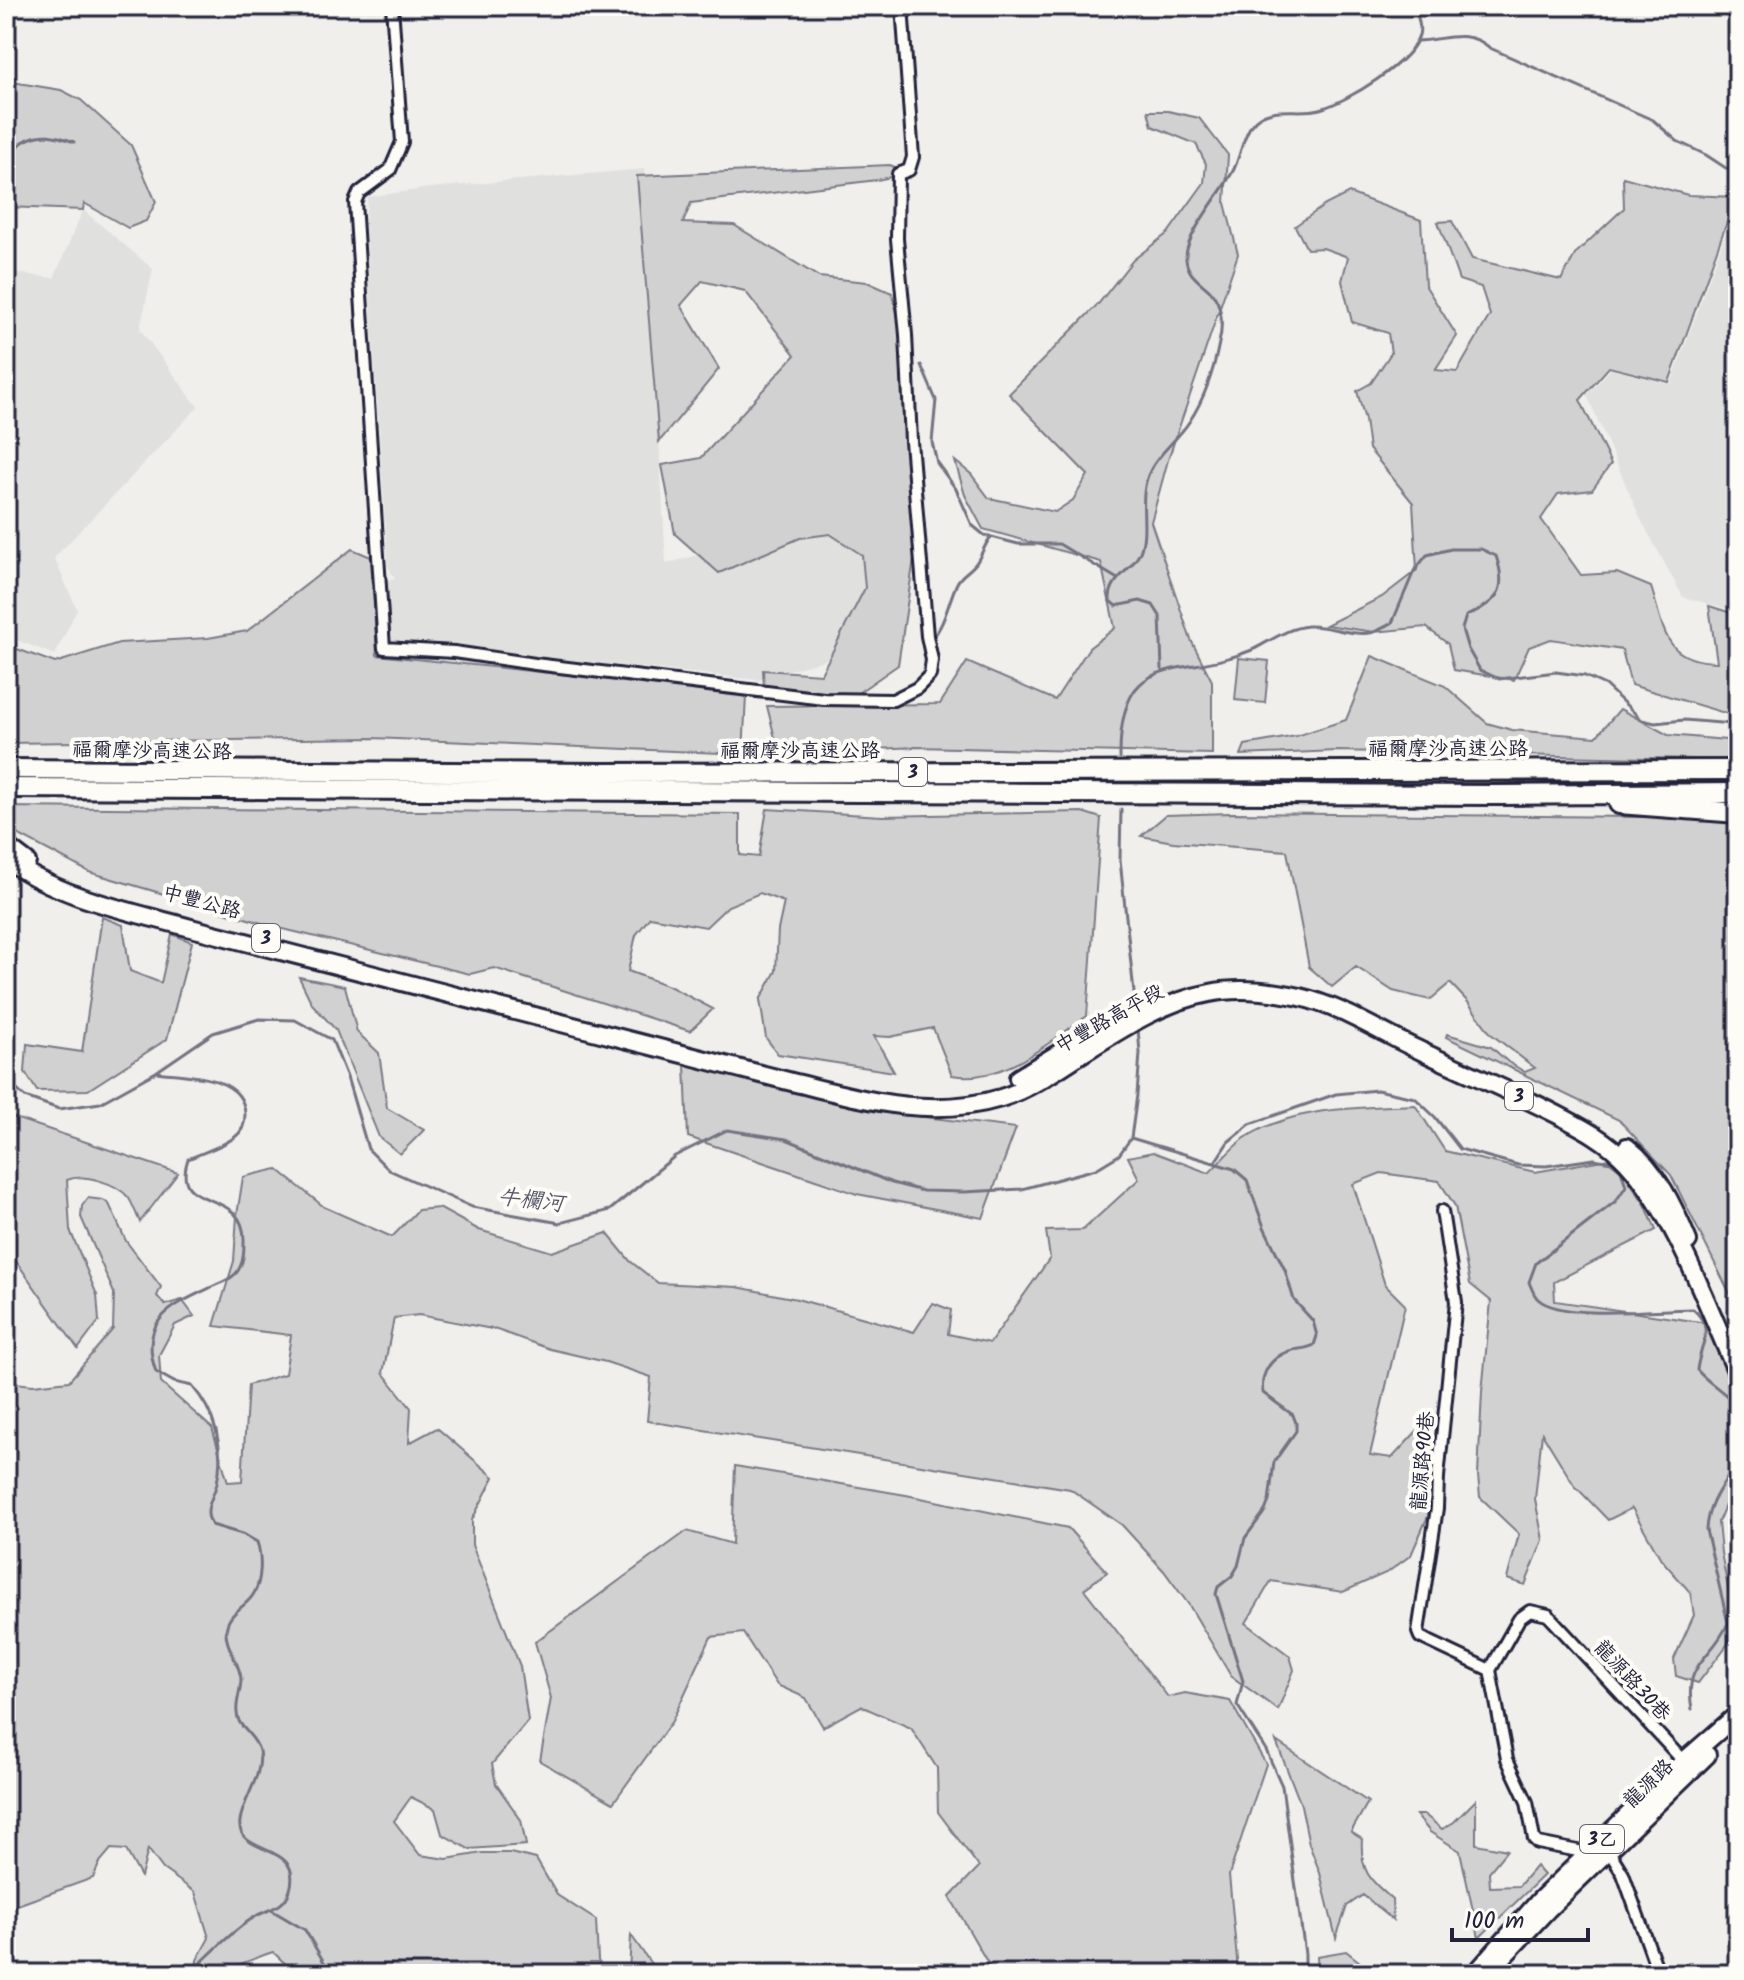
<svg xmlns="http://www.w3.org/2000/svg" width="1744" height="1980" font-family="Kalam,'LXGW WenKai TC',sans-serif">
  <rect width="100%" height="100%" fill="#f0efec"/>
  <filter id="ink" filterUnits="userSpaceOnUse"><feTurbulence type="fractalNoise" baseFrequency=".0125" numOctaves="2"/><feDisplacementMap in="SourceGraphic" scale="16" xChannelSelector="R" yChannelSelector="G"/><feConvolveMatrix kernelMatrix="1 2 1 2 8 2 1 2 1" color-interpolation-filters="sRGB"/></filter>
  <g filter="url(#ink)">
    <path fill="#e0e0df" d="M644,169L666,564L829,517L874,561L844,654L758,680L392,641L386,581L395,579L388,566L365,218L368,197L430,188Z
      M1738,199V612L1683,597L1641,520L1587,395L1611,369L1671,384Z
      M83,210L153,269L140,329L198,407L54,558L77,609L55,655L6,636V272L54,278Z"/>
    <path fill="#d2d1d1" stroke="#7a7a86" stroke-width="2" d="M6,81L61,90L81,100L131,145L156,202L146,221L128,228L84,203L83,210L6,207Z
      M1148,111H1168L1199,118L1228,155L1225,203L1238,254L1168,460L1151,522L1191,640L1212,681V754L916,747L779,754L767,706L940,704L967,662L1055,700L1089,648L1115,628L1101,562L983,529L965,495L955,461L971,474L989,498L1055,512L1073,500L1088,475L1009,394L1099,303L1133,260L1168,233L1204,183L1206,164L1196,144L1152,126Z
      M890,165L909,173L877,180L691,203L683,223L734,225L819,277L867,282L892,293L906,349L918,532L898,665L855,695L764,688L763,670L821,674L865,588L862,555L830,534L800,538L719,573L675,534L662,465L701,458L795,355L745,291L702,281L681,305L719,369L659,442L637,176Z
      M1623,177L1688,195L1736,197L1669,382L1609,367L1580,400L1611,464L1592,490L1558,494L1541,519L1581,575L1617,573L1651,587C1665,630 1663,661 1717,662L1709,606L1738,615V717L1631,685L1622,650L1551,639L1529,647L1514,680L1454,670L1448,644L1426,627L1374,632L1326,625L1382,597L1417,570L1413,503L1369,449L1365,420L1357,391L1371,383L1391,353L1388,333L1352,322L1342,281L1348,257L1323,248L1307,249L1295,226L1325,205L1349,193L1421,220L1425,285L1457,336L1435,370L1457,372L1490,315L1481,287L1459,280L1438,222L1452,221L1472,259L1561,280L1576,253L1624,208Z
      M352,549L371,557L377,655L725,691L746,696L743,754L373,738L6,743V645L55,663L119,643L208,638L247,631Z
      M1372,656L1445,686L1487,723L1512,730L1596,737L1620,709L1668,735L1738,741V760L1337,751L1241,755L1245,745L1296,736L1346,720Z
      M1239,658L1269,661L1265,703L1235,700Z
      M6,807L740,814V855L759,857L767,809L882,816L1082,812L1101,818L1087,1016C1046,1044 1004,1084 952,1075L933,1028L890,1037L874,1036L894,1072L778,1054L766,1038L760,1000L776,971L778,930L784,902L760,893L728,906L706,927L650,917L636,935L628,971L669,986L713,1009L690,1031L494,968L470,974L279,928L89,872L6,828Z
      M1231,813L1738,818V1310L1671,1175L1619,1120L1446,1037L1447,1034L1491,1047L1508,1062L1525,1072L1535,1068L1491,1034L1467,1001L1450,983L1430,1000L1393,991L1356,967L1332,987L1309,967L1287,851L1173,842L1141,836L1166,815Z
      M102,917L123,925L130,971L161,983L172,934L192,942L167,1039L88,1090L37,1091L25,1072L27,1044L82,1052Z
      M299,977L345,986L357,1032L379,1053L387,1108L424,1130L400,1154L379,1137L336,1030L312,1004Z
      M685,1064L817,1096L916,1116L1016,1128L983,1218L857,1194L688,1137Z
      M1415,1105L1445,1151L1535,1172L1614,1158L1646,1206L1656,1230L1554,1282L1555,1301L1707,1323L1738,1394V1475L1718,1522L1721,1553L1737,1632L1698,1683L1676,1676L1674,1659L1694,1615L1690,1592L1661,1559L1632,1508L1608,1520L1574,1485L1542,1433L1535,1499L1543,1540L1525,1585L1507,1579L1519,1534L1480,1497L1478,1475L1482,1392L1491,1301L1470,1284L1455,1206L1439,1181L1381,1173L1353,1184L1385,1285L1405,1305L1370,1455L1392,1458L1417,1431L1426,1456L1428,1516L1411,1555L1388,1572L1343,1592L1271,1581L1246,1623L1290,1656L1294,1670L1278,1710L1231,1676L1189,1605L1164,1571L1122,1525L1070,1489L647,1421L651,1377L606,1362L550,1349L497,1330L419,1315L394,1318L383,1373L411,1408L409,1443L437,1428L494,1477L472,1520V1545L520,1666L528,1721L492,1764L496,1784L521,1820L526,1845L469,1849L442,1834L435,1809L411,1797L394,1821L420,1855L447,1859L482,1853H510L536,1859L557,1895L596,1920L598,1960L603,1974H296L273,1952C248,1960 222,1974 196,1974L197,1960L209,1938L195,1892L163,1869L148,1849L141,1877L126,1850L111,1849L100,1862L93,1878L6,1909V1382L33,1385L69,1381L113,1329L114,1293L81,1217L82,1206L88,1198L103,1200L109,1204L126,1241L161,1287L157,1296L165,1305L182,1300L194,1316L175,1325L159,1355L161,1383L212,1428L228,1482L242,1481L248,1385L285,1374L291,1335L214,1326L234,1261L237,1215L243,1177L277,1169L324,1207L392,1237L418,1210L439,1208L479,1230L552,1252L607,1233L630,1261L658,1283L737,1287L797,1299L914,1332L933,1303L951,1310L948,1334L990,1343L1050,1258L1046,1231L1083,1230L1139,1179L1128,1157L1153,1152L1209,1173C1220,1162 1232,1147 1245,1138C1294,1106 1360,1108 1415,1105Z
      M6,1115L178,1173L140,1222C136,1214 133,1204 128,1197C116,1183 84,1173 67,1180L70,1230L97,1295L99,1321L78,1349L6,1247Z
      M735,1466L906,1495L1068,1528L1107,1572L1084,1589L1168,1697L1185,1693L1230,1701L1266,1764L1229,1875L1238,1970L1233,1974H994L950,1897L979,1867L938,1812L937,1768L911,1728L861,1706L823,1727L806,1698L777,1685L743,1633L711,1637L672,1721L613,1803L540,1761L551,1698L535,1642L687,1531L732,1544Z
      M1738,1511V1580C1731,1556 1728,1534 1738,1511Z
      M1276,1741L1368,1802L1351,1832L1362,1839C1360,1871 1369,1879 1392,1899L1393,1920L1363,1895L1347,1906L1336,1938L1320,1873L1309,1844L1301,1805Z
      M1476,1800V1844L1507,1850L1489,1872L1490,1887L1519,1886L1536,1866L1544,1875L1479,1938L1460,1851L1430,1832L1416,1815H1425L1442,1829L1454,1822Z
      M631,1935L656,1971L658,1974H629Z
      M1346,1951L1375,1974H1318L1317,1956Z"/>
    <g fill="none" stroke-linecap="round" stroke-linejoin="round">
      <path stroke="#737381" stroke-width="3" d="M1417,41C1445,40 1467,28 1490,48L1653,120L1677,141L1706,155L1738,176
        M6,152C14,151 16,147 23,142C40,131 56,135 74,142
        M921,365L936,400L932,442L937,463L956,489L972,525L984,535L1018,544H1059L1116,578
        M931,640C946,623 948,602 957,583C962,573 973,570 978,560C983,552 984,546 990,538
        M1162,669L1160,616L1153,605L1140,601L1116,606L1110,601C1109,577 1132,572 1140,552C1150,528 1136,496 1151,469C1161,451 1178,439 1189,422C1204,400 1214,369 1219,343C1223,327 1223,305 1211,292C1201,282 1187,275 1186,259C1184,235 1223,192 1234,169C1241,154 1242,138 1252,124C1268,103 1298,115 1320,109C1347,102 1412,62 1419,35C1422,27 1417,15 1415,6
        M1120,758C1119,645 1179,681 1252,650C1271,641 1286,628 1308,626C1328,625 1350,636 1370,633C1377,632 1386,626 1392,623L1414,571L1427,555L1451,549H1481L1496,556C1508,591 1498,602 1466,616L1462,629L1468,649L1480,670L1499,679L1556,672L1585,676L1605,685L1642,720L1655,723L1684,720L1733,724L1738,728
        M1121,809L1120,860L1135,1002
        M156,1072C185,1076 245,1074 245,1115C245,1123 242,1132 235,1137C222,1147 203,1152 188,1159C169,1215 247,1184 244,1243C244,1251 244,1260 240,1267C236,1277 225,1281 216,1285C174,1305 137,1318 156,1372L174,1382L192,1386C215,1412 225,1448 217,1483C213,1499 202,1510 212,1525L245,1535L257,1542C262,1557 262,1582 253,1595C244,1609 226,1613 226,1633C226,1649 240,1663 241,1679C241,1693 233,1707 239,1721C244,1731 257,1739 259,1751C264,1775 243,1798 240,1821C235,1857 304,1841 290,1890C284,1910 267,1908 253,1918C229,1933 209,1956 189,1974
        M6,1080L25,1097L59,1109L100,1103L156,1072L213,1033L259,1019L295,1020L332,1040L347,1077L368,1149L389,1170L472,1207L560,1223L610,1210L675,1156L727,1130L786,1139L892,1183L923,1191L964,1192L1022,1189L1096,1169L1119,1155L1131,1138L1137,1095L1140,1053L1138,1029
        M1131,1138L1234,1169L1247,1180L1264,1227L1285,1270L1294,1300L1313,1321L1317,1336L1314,1345C1305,1350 1298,1348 1289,1351C1270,1358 1260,1374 1263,1393L1293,1415L1296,1423V1431L1274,1462L1269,1501L1265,1511L1245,1538L1238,1566L1232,1576L1218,1587L1216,1594L1243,1681L1237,1705L1266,1750L1282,1786L1305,1954V1974
        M1215,1162L1228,1142L1250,1124L1336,1094L1377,1090L1415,1098L1435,1117L1460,1149L1518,1165L1546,1166L1594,1159L1611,1162L1621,1170L1626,1186L1616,1201L1536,1263L1529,1282C1531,1287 1534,1296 1538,1299C1562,1321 1659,1309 1693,1309C1716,1329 1700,1344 1697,1370C1710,1385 1726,1392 1738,1407
        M1692,1709C1683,1661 1713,1659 1728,1623L1706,1530C1707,1502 1725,1483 1738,1460
        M273,1911L305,1930L331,1974"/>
      <defs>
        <path id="street" d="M392,6L402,142L390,170L359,193L355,202L384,648L454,652L535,664L824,699L893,700L917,688L930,675L932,660L927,636L911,441L906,335L897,239L898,174L909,170L913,157L902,6
          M1442,1211L1456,1302L1438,1477L1437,1508L1418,1632L1420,1637L1490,1670
          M1607,1848L1623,1874L1657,1969
          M1588,1853L1538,1843L1534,1839L1527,1802L1507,1759L1490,1670L1519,1619L1530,1611L1548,1615L1687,1765"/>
        <path id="primary" d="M6,846L27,862
          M6,859C59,898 129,911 191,928L788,1081C858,1098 928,1120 1001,1098C1027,1090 1052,1073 1075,1058C1117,1032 1160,1002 1210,993C1238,987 1272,991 1300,997C1343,1007 1381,1033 1421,1051C1467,1073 1513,1092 1558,1115C1583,1128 1608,1141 1627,1162C1675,1214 1709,1310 1738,1375
          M1018,1078L1113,1020L1143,1006
          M1627,1147C1657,1170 1674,1207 1688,1241
          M1502,1958L1548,1909L1707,1755
          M1475,1974L1539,1901L1683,1762L1738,1714"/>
        <path id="highway" d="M6,769L601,773L1738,770
          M6,788L1496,795L1738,793
          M1619,804L1738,813"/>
      </defs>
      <use href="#street" stroke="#22223b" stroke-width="16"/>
      <use href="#primary" stroke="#22223b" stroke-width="22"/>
      <use href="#highway" stroke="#22223b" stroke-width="24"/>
      <use href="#street" stroke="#fdfcf7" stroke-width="10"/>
      <use href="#primary" stroke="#fdfcf7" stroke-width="16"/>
      <use href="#highway" stroke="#fdfcf7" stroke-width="18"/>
    </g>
  </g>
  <g text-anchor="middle" stroke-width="8" stroke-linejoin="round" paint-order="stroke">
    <g fill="#fdfcf7" stroke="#646373" stroke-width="2">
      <rect x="899" y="758" width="28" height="28" rx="6"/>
      <rect x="252" y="924" width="28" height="28" rx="6"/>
      <rect x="1505" y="1082" width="28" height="28" rx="6"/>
      <rect x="1580" y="1825" width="44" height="28" rx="6"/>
    </g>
    <g font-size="18" font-weight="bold" fill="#22223b">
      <text x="913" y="778">3</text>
      <text x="266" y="944">3</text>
      <text x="1519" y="1102">3</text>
      <text x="1602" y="1845">3乙</text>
    </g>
    <g font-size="20" fill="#22223b" stroke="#fdfcf7">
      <text x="1448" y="755">福爾摩沙高速公路</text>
      <text transform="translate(152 750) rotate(1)" y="7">福爾摩沙高速公路</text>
      <text x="800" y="757">福爾摩沙高速公路</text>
      <text transform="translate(202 901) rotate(15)" y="7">中豐公路</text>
      <text transform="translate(1109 1018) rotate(-29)" y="7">中豐路高平段</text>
      <text transform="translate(1422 1461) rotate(-85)" y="7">龍源路90巷</text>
      <text transform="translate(1633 1680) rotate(47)" y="7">龍源路30巷</text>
      <text transform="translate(1648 1783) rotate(-44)" y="7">龍源路</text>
    </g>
    <g font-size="22" font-style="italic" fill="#58586a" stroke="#fdfcf7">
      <text transform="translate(531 1199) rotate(7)" y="8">牛欄河</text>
    </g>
  </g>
  <rect width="1744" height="1980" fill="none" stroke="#fdfcf7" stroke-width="32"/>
  <rect x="16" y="16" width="1712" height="1948" fill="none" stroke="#22223b" stroke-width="3" filter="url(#ink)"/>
  <path d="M1452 1928v12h136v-12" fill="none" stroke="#22223b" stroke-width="4"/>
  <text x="1464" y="1928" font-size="24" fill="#22223b" stroke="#fdfcf7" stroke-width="6" paint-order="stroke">100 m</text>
</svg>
